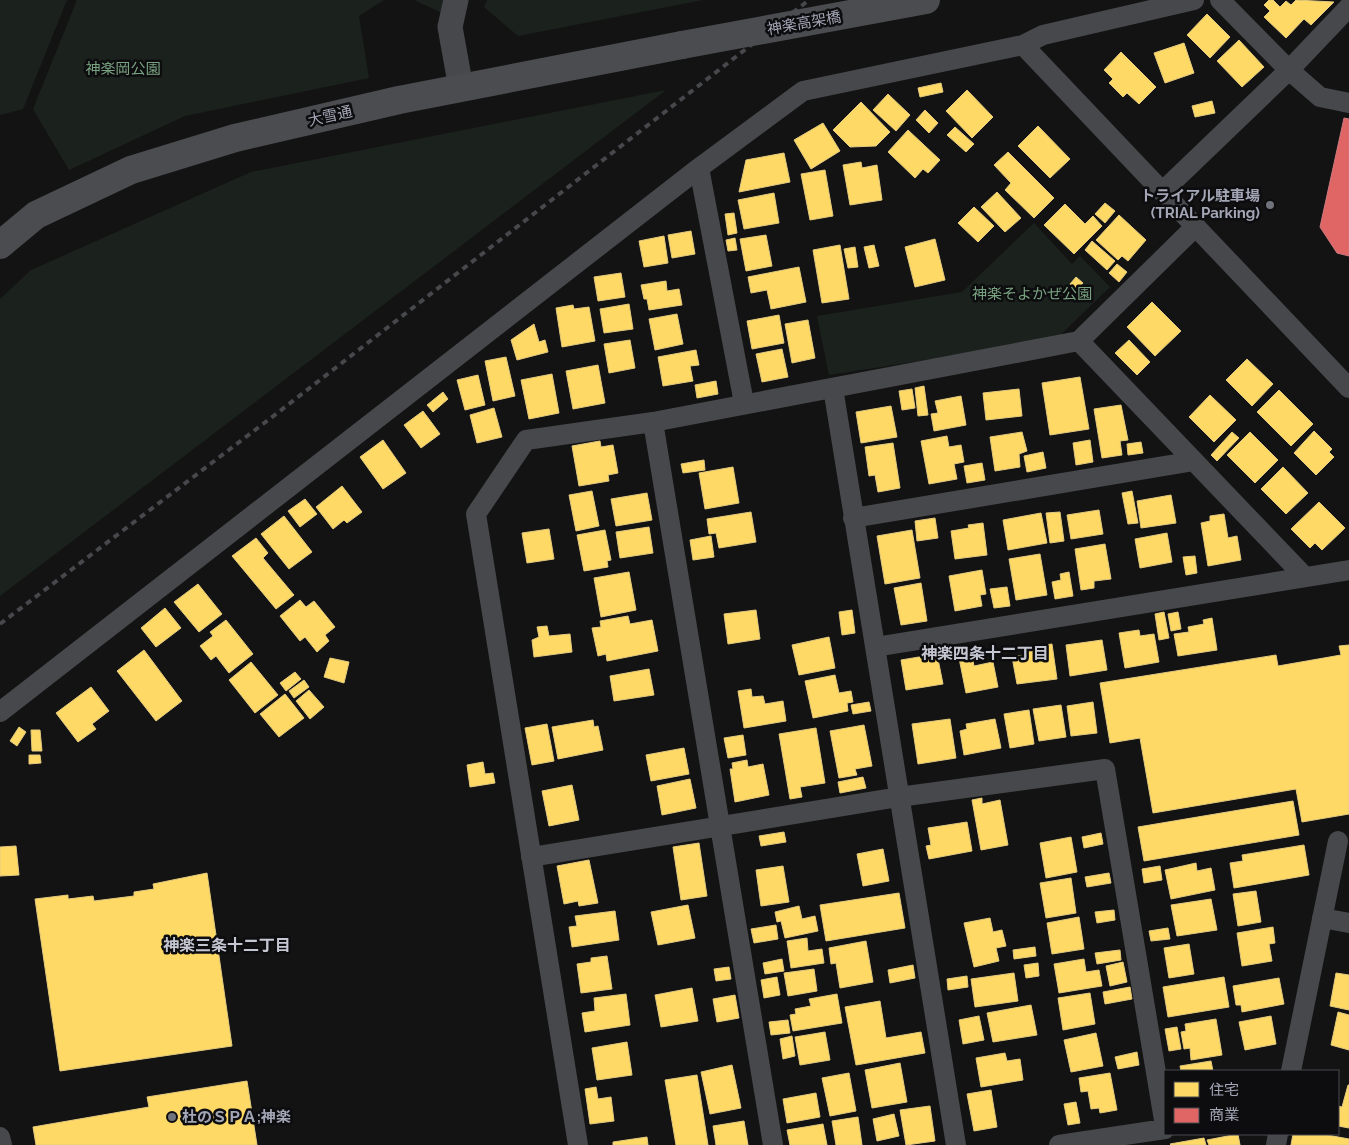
<svg xmlns="http://www.w3.org/2000/svg" width="1349" height="1145" font-family="Raleway,'Noto Sans JP',sans-serif">
  <rect width="100%" height="100%" fill="#131313"/>
  <path fill="#1b221d" d="M0,0H67L23,109L0,115Z
    M77,0H384L359,16L369,78L185,116L69,170L33,109Z
    M414,0H446L442,13Z
    M487,0H703L518,36L484,7Z
    M666,90L0,596V299L31,270L251,172Z
    M1034,223L1072,264L1080,256L1110,287L1055,340L829,375L817,316L962,292Z"/>
  <path fill="#ffd966" stroke="#e3ca7e" d="M1269,0H1273L1280,7L1286,1L1291,5L1296,0L1334,2L1311,25L1304,19L1286,38L1264,17L1270,11L1264,5Z
    M1207,14L1230,37L1210,58L1187,35Z
    M1239,40L1264,67L1242,87L1217,61Z
    M1184,43L1194,73L1165,83L1154,53Z
    M1121,52L1156,87L1139,104L1127,93L1123,97L1109,83L1113,79L1104,70Z
    M941,83L943,92L920,97L918,88Z
    M967,90L993,117L972,138L946,111Z
    M888,94L910,115L896,131L873,110Z
    M1212,101L1215,113L1195,117L1192,106Z
    M861,102L890,132L876,146L850,147L833,130Z
    M925,110L938,123L929,133L916,120Z
    M823,123L840,151L811,169L794,140Z
    M1038,126L1070,159L1050,178L1018,146Z
    M955,127L974,144L966,152L947,135Z
    M908,130L940,160L928,173L923,169L915,178L888,152Z
    M1008,152L1054,198L1034,218L1005,190L1011,183L994,165Z
    M784,153L790,182L739,192L746,160Z
    M861,162L862,168L877,165L882,200L850,205L843,165Z
    M825,170L833,216L810,220L801,174Z
    M997,192L1021,218L1005,232L981,207Z
    M774,193L779,223L744,229L738,200Z
    M1105,203L1115,211L1105,223L1095,214Z
    M1065,204L1085,224L1093,216L1102,226L1074,254L1044,225Z
    M974,207L994,226L978,242L958,223Z
    M734,213L737,233L728,235L725,214Z
    M1119,215L1146,240L1128,261L1122,256L1118,260L1096,240Z
    M691,231L695,254L672,258L668,235Z
    M766,235L772,266L746,271L740,239Z
    M664,236L668,263L644,267L639,241Z
    M735,238L737,250L728,251L726,240Z
    M935,239L945,280L915,287L905,247Z
    M1092,241L1115,261L1107,270L1085,250Z
    M840,245L849,299L822,303L813,250Z
    M874,245L879,266L869,268L864,247Z
    M855,247L858,267L848,268L844,249Z
    M1117,264L1127,272L1119,282L1109,273Z
    M799,267L806,302L771,309L767,290L751,293L748,277Z
    M621,273L625,297L598,301L594,277Z
    M1076,277L1083,283L1077,290L1070,284Z
    M666,281L667,291L679,289L682,305L649,310L647,299H644L641,285Z
    M1152,302L1181,331L1155,356L1127,327Z
    M629,304L633,329L604,333L600,309Z
    M573,305L574,309L589,307L595,341L562,347L556,308Z
    M677,314L683,344L655,350L649,319Z
    M779,315L784,343L752,349L747,321Z
    M808,320L815,358L792,363L785,324Z
    M534,324L539,342L545,340L548,352L517,360L511,340Z
    M630,340L635,368L609,373L604,344Z
    M1129,340L1150,362L1137,375L1115,353Z
    M782,349L788,377L762,382L756,354Z
    M696,350L699,365L690,366L693,381L663,386L658,357Z
    M506,357L515,396L493,401L485,361Z
    M1247,359L1273,384L1252,406L1226,380Z
    M598,365L605,403L573,409L566,371Z
    M552,374L559,413L529,419L521,380Z
    M478,375L485,405L465,410L457,380Z
    M1080,377L1089,429L1050,435L1042,383Z
    M716,381L718,394L697,398L695,385Z
    M924,386L928,415L918,416L915,388Z
    M912,389L915,408L902,410L899,391Z
    M1019,389L1022,416L986,420L983,393Z
    M1279,390L1313,424L1291,446L1257,412Z
    M443,392L448,399L433,412L427,405Z
    M1210,395L1236,420L1214,442L1189,417Z
    M961,396L966,425L934,431L931,414L938,413L935,401Z
    M1121,405L1128,440L1120,441L1122,455L1102,458L1094,409Z
    M891,406L897,437L861,443L856,412Z
    M494,408L502,437L477,443L470,415Z
    M423,411L440,434L421,448L404,425Z
    M1314,431L1332,449L1329,452L1334,457L1316,475L1294,453Z
    M1022,432L1027,451L1019,454L1020,467L995,471L990,437Z
    M1232,432L1239,438L1217,461L1211,455Z
    M1250,432L1278,460L1255,483L1227,455Z
    M947,436L949,447L961,445L964,462L954,464L957,479L929,484L921,441Z
    M383,440L406,473L383,489L360,457Z
    M1090,440L1093,462L1076,465L1073,443Z
    M600,441L601,447L613,445L618,473L608,475L609,481L579,486L572,446Z
    M1141,442L1143,453L1128,455L1127,444Z
    M893,443L900,488L878,492L875,475L869,476L865,447Z
    M1043,452L1046,468L1027,472L1024,456Z
    M704,460L705,470L683,473L681,464Z
    M982,463L985,480L967,483L964,466Z
    M733,467L739,503L705,509L699,473Z
    M1283,467L1308,493L1286,514L1261,489Z
    M342,486L362,512L347,523L344,520L333,529L316,507Z
    M592,491L599,526L576,531L569,495Z
    M1132,491L1138,523L1128,524L1122,493Z
    M647,493L652,520L616,526L611,499Z
    M1171,495L1176,523L1141,528L1137,501Z
    M305,499L317,514L300,527L288,511Z
    M1319,502L1345,528L1322,550L1315,543L1310,548L1291,529Z
    M1099,510L1103,534L1071,539L1067,515Z
    M751,512L756,542L719,548L716,533L709,534L707,519Z
    M1060,512L1064,541L1050,543L1046,513Z
    M1041,513L1047,543L1008,550L1003,520Z
    M1224,514L1228,538L1237,536L1241,560L1208,566L1201,523L1210,521V516Z
    M284,516L312,552L289,569L261,534Z
    M935,518L938,538L917,541L915,521Z
    M983,523L987,555L955,559L951,531L969,528L968,525Z
    M649,527L653,553L620,558L616,532Z
    M549,529L554,559L527,563L522,533Z
    M605,530L611,560L607,561L608,567L584,571L577,535Z
    M912,530L920,578L885,584L877,536Z
    M1167,533L1172,562L1140,568L1135,539Z
    M711,536L714,557L693,560L690,540Z
    M256,538L268,553L263,558L294,595L276,609L232,556Z
    M1105,544L1111,579L1094,581V588L1081,590L1075,549Z
    M1040,554L1047,595L1016,600L1009,559Z
    M1195,556L1197,573L1186,575L1183,557Z
    M982,570L986,594L980,595L982,606L955,611L949,576Z
    M629,572L636,610L601,617L594,578Z
    M1069,572L1073,596L1055,599L1052,582L1061,580L1060,574Z
    M921,583L927,621L901,625L894,588Z
    M198,584L222,614L199,632L174,602Z
    M1007,587L1010,606L994,608L990,589Z
    M300,600L306,607L314,601L335,627L325,635L329,641L317,652L305,637L300,641L280,616Z
    M165,608L181,628L156,647L141,628Z
    M756,610L760,639L728,644L724,614Z
    M852,610L855,633L842,635L839,612Z
    M1164,612L1169,638L1159,640L1155,614Z
    M1178,612L1181,629L1171,631L1168,614Z
    M628,616L630,624L652,620L658,651L607,661L606,654L598,656L592,628L601,627L600,621Z
    M1212,618L1217,650L1178,656L1174,634L1189,632L1188,627L1204,624L1203,620Z
    M226,620L253,654L229,673L216,656L211,660L200,646L213,636L210,632Z
    M547,626L549,636L570,634L572,652L534,657L532,640L539,637L537,627Z
    M1139,630L1140,636L1154,634L1159,662L1125,668L1119,633Z
    M829,637L835,668L799,675L792,645Z
    M1102,640L1107,670L1070,676L1066,645Z
    M1052,644L1057,679L1017,684L1012,657L1024,655L1023,648Z
    M1349,645V814L1302,822L1296,789L1153,813L1140,738L1110,743L1100,683L1276,655L1278,666L1341,655L1339,646Z
    M144,650L182,701L156,721L117,671Z
    M971,651L974,666L993,662L998,687L966,693L958,653Z
    M937,654L943,684L906,690L901,660Z
    M330,658L349,662L344,683L324,677Z
    M251,662L278,695L255,713L229,680Z
    M649,669L654,695L614,701L610,676Z
    M295,672L301,679L286,691L280,683Z
    M835,675L839,693L851,691L853,702L847,703L848,711L813,718L805,681Z
    M304,680L309,687L294,698L289,691Z
    M91,687L109,711L92,724L96,729L78,742L56,713Z
    M751,689L752,697L763,696L765,704L783,701L786,721L744,728L738,691Z
    M309,690L324,707L310,719L296,701Z
    M285,694L304,718L279,737L260,714Z
    M869,702L871,711L853,714L851,705Z
    M1093,702L1097,733L1071,736L1067,706Z
    M1061,705L1066,737L1039,741L1033,709Z
    M1029,710L1034,744L1010,748L1004,714Z
    M950,719L956,758L918,764L912,724Z
    M995,719L1001,748L964,755L960,731L967,729L966,724Z
    M593,720L594,727L598,726L603,750L558,759L552,727Z
    M547,724L554,761L532,765L525,728Z
    M864,725L872,766L855,769L857,775L839,778L830,731Z
    M19,727L26,732L17,746L10,741Z
    M816,728L825,783L800,787L802,797L790,799L779,734Z
    M31,730H40L42,751H32Z
    M743,735L746,755L728,758L724,738Z
    M684,748L689,774L651,781L646,755Z
    M29,755H40L41,763L29,764Z
    M747,760L748,767L763,764L769,795L735,802L730,769H733L732,763Z
    M483,762L485,774L493,773L495,783L470,787L467,765Z
    M863,777L866,788L840,793L838,782Z
    M690,779L696,808L662,815L657,786Z
    M572,785L579,820L549,826L542,791Z
    M982,798V804L1000,800L1008,845L981,850L972,800Z
    M1293,801L1299,835L1144,861L1138,827Z
    M967,822L972,851L929,859L926,846L931,845L928,828Z
    M784,832L786,842L761,846L759,836Z
    M1101,833L1103,844L1084,848L1082,837Z
    M1071,837L1077,872L1046,878L1040,843Z
    M699,843L707,896L681,900L673,847Z
    M1304,845L1309,875L1234,888L1230,863L1243,861L1242,855Z
    M16,846L19,875L0,876V847Z
    M883,849L889,881L863,886L857,854Z
    M589,860L598,903L579,906L578,901L564,904L557,866Z
    M1196,863L1197,871L1211,868L1215,890L1171,899L1165,870Z
    M783,866L789,902L761,906L756,870Z
    M1160,866L1162,880L1144,883L1142,869Z
    M207,873L232,1046L60,1071L35,899L68,895V899L93,896L94,901L134,896V892L154,889L153,884Z
    M1109,873L1111,883L1087,887L1085,877Z
    M1071,878L1076,913L1046,918L1040,883Z
    M1256,891L1261,922L1238,926L1233,894Z
    M899,893L905,928L826,941L820,905Z
    M1211,899L1217,930L1177,936L1171,905Z
    M688,905L695,938L658,945L651,912Z
    M799,906L802,919L815,916L818,931L785,938L781,921L777,922L775,912Z
    M1114,910L1115,920L1097,923L1095,912Z
    M615,911L619,940L572,947L569,927L577,926L575,916Z
    M1079,917L1084,949L1052,954L1047,923Z
    M990,918L993,932L1002,930L1006,946L996,948L999,961L974,967L964,923Z
    M776,925L778,939L754,943L751,929Z
    M1273,927L1275,943L1269,944L1272,961L1242,966L1237,933Z
    M1168,928L1170,939L1151,941L1149,931Z
    M807,938L808,951L822,949L824,963L791,968L787,941Z
    M866,941L873,982L840,988L836,963L831,964L829,948Z
    M1189,944L1194,974L1169,978L1164,948Z
    M1035,947L1036,956L1014,959L1013,950Z
    M1120,950L1121,960L1097,964L1095,953Z
    M607,956L612,989L581,993L577,964L591,962V958Z
    M782,959L784,971L765,974L763,963Z
    M1084,959L1086,972L1099,970L1102,986L1059,993L1054,964Z
    M1123,962L1127,982L1110,986L1106,966Z
    M1038,963L1039,976L1026,978L1024,965Z
    M913,965L915,978L890,983L888,970Z
    M729,967L731,979L716,981L714,969Z
    M814,969L817,991L788,996L784,973Z
    M1014,973L1018,1001L975,1007L971,979Z
    M1336,973L1349,975V1010L1330,1006Z
    M967,976L968,987L948,990L947,979Z
    M777,977L780,995L764,998L761,980Z
    M1224,977L1229,1007L1168,1017L1163,987Z
    M1279,978L1284,1004L1242,1012L1241,1005H1236L1233,986Z
    M1130,987L1132,999L1105,1004L1103,992Z
    M692,988L698,1021L661,1027L655,995Z
    M1090,993L1095,1024L1063,1030L1058,998Z
    M626,994L630,1025L585,1032L582,1013L595,1011L594,998Z
    M837,994L842,1023L793,1031L790,1015L796,1014L795,1009L811,1006L809,999Z
    M735,995L739,1018L717,1022L713,999Z
    M880,1001L886,1038L921,1032L925,1053L856,1065L845,1007Z
    M1031,1005L1037,1035L993,1042L987,1013Z
    M1338,1012L1349,1015V1050L1331,1045Z
    M979,1016L984,1040L963,1044L959,1020Z
    M1271,1016L1276,1044L1245,1050L1239,1022Z
    M1216,1019L1222,1055L1191,1060L1190,1048L1184,1049L1181,1032L1186,1031L1185,1024Z
    M788,1020L790,1033L771,1035L769,1022Z
    M1177,1027L1181,1049L1169,1051L1165,1029Z
    M825,1032L830,1060L800,1065L795,1037Z
    M1096,1033L1103,1066L1071,1072L1064,1040Z
    M792,1036L795,1056L783,1059L780,1039Z
    M627,1042L632,1075L597,1080L592,1048Z
    M1137,1052L1139,1065L1118,1069L1115,1057Z
    M1005,1053L1007,1061L1020,1059L1023,1080L981,1087L976,1058Z
    M1211,1061L1213,1071H1181L1180,1066Z
    M900,1063L907,1102L872,1108L865,1070Z
    M732,1065L741,1108L710,1114L701,1072Z
    M849,1073L856,1111L830,1116L822,1078Z
    M1110,1073L1117,1110L1100,1113L1099,1108L1091,1109L1088,1091L1081,1092L1079,1078Z
    M697,1075L708,1145H676L665,1080Z
    M247,1081L257,1145H36L33,1127L149,1107L147,1097Z
    M1348,1085H1349V1128L1338,1126V1106L1342,1107Z
    M596,1087L598,1099L611,1097L614,1121L590,1124L585,1089Z
    M991,1090L997,1127L974,1131L967,1094Z
    M816,1093L820,1117L787,1123L783,1099Z
    M1076,1102L1080,1123L1068,1125L1064,1104Z
    M930,1106L935,1141L906,1145L900,1110Z
    M894,1114L899,1136L877,1141L873,1119Z
    M858,1117L862,1145H836L832,1121Z
    M744,1121L748,1145H716L713,1126Z
    M823,1124L827,1145H790L787,1130Z
    M1238,1134L1240,1145H1209L1207,1140Z
    M1293,1134H1322L1349,1139V1145H1291Z
    M647,1137L648,1145H613V1142Z
    M1204,1138L1206,1145H1171L1170,1144Z"/>
  <path fill="#e06666" stroke="#ce797e" d="M1344,118L1349,119V256L1337,253L1320,227Z"/>
  <g fill="none" stroke-linecap="round" stroke-linejoin="round">
    <path stroke="#47484c" stroke-width="20" d="M1220,0L1289,70L1320,97L1349,103
      M1023,45L1349,388
      M699,168L744,403
      M1163,191L1289,70L1349,7
      M1079,341L1305,577
      M833,388L956,1145
      M653,422L773,1145
      M853,518L1194,461
      M875,647L1349,570
      M0,712L699,168L803,91L1023,45L1043,35L1194,0
      M531,857L899,797L1105,769L1165,1126
      M1322,918L1349,923
      M1291,1071L1338,841
      M0,1137L2,1145
      M578,1145L476,514L526,440L653,422L1079,341L1196,226
      M1059,1145L1165,1129
      M1276,1145L1278,1134"/>
    <path stroke="#47484c" stroke-width="25" d="M456,0L450,27L461,88"/>
    <path stroke="#4b4c50" stroke-width="28" d="M0,245L36,215L131,170L235,138L399,100L682,45"/>
    <path stroke="#47484c" stroke-width="4" stroke-dasharray="6 5" stroke-linecap="butt" d="M0,624L280,411L809,0"/>
    <path stroke="#4b4c50" stroke-width="28" d="M682,45L926,0"/>
  </g>
  <g fill="#71737c" stroke="#0d0d0f" stroke-width="2">
    <circle cx="1270" cy="205" r="5"/>
    <circle cx="172" cy="1117" r="5"/>
  </g>
  <g text-anchor="middle" stroke-width="5" stroke-linejoin="round" paint-order="stroke">
    <g font-size="15" fill="#a3a6b5" stroke="#0d0d0f">
      <text transform="translate(804 23) rotate(-10)" y="5">神楽高架橋</text>
      <text transform="translate(330 116) rotate(-13)" y="5">大雪通</text>
    </g>
    <g font-size="15" fill="#79a280" stroke="#0d0d0f">
      <text x="123" y="74">神楽岡公園</text>
      <text x="1032" y="299">神楽そよかぜ公園</text>
    </g>
    <g font-size="15" font-weight="bold" fill="#a3a6b5" stroke="#0d0d0f" text-anchor="end">
      <text x="1260" y="201">トライアル駐車場<tspan x="1260" dy="17">(TRIAL Parking)</tspan></text>
      <text x="182" y="1122" text-anchor="start">杜のＳＰＡ;神楽</text>
    </g>
    <g font-size="16" font-weight="bold" fill="#c4c6d1" stroke="#0d0d0f">
      <text x="985" y="659">神楽四条十二丁目</text>
      <text x="227" y="951">神楽三条十二丁目</text>
    </g>
  </g>
  <rect x="1164" y="1070" width="175" height="65" fill="#0d0d0f" stroke="#494a51"/>
  <rect x="1174" y="1082" width="25" height="15" fill="#ffd966" stroke="#494a51"/>
  <text x="1209" y="1095" font-size="15" fill="#a3a6b5">住宅</text>
  <rect x="1174" y="1108" width="25" height="15" fill="#e06666" stroke="#494a51"/>
  <text x="1209" y="1120" font-size="15" fill="#a3a6b5">商業</text>
</svg>
